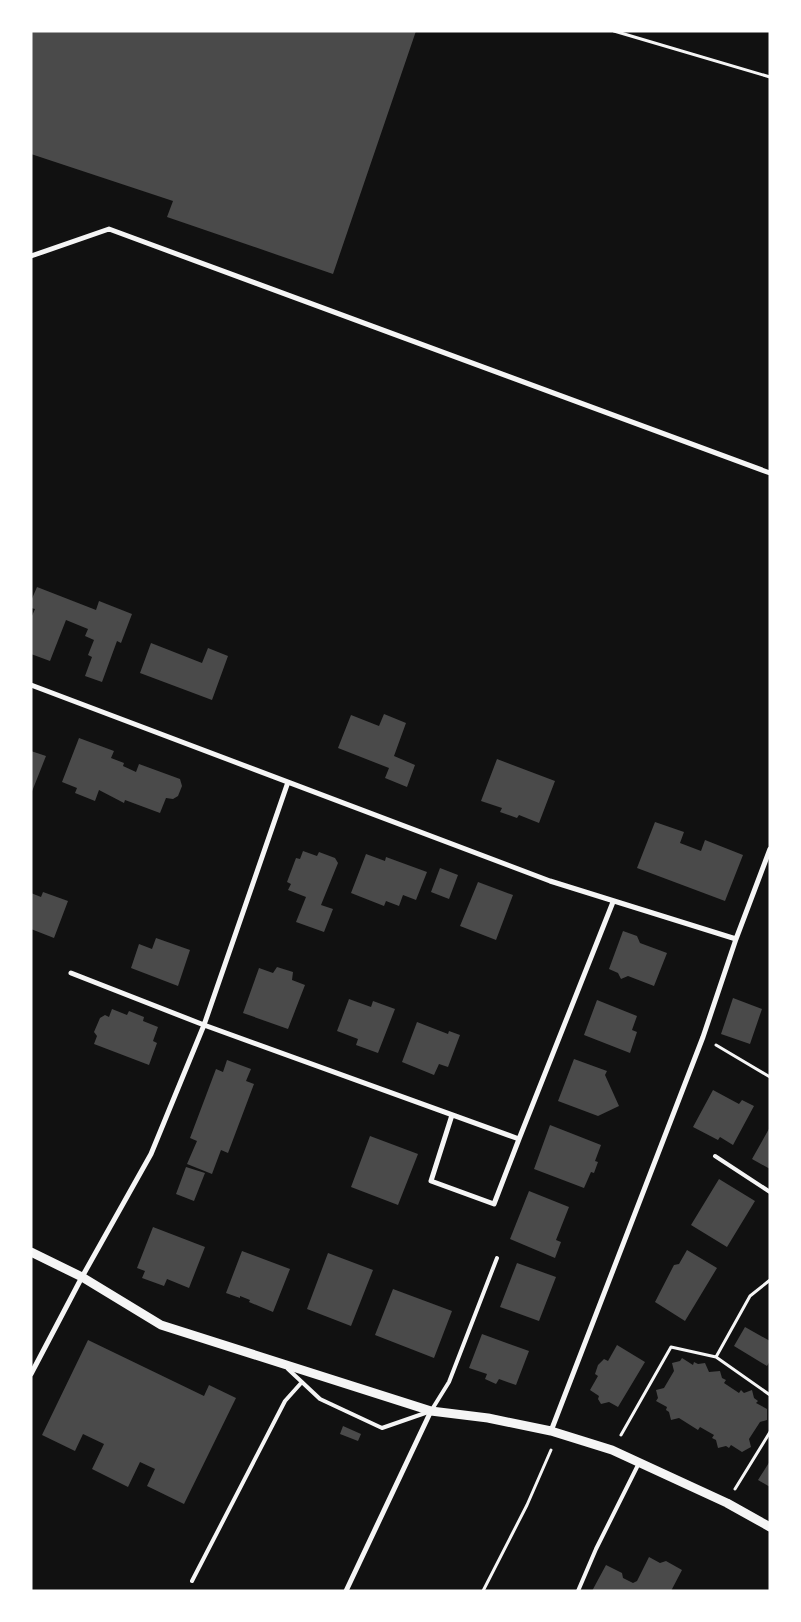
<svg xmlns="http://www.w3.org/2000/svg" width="801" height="1622" font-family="Overpass,sans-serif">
  <rect width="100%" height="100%" fill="#111"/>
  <path fill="#4a4a4a" d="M31,31H416L333,274L167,217L173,201L31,154Z
    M37,587L96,610L99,601L132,614L121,643L117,641L102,682L85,676L92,657L88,655L94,640L85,636L88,629L66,620L50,661L31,654V618L35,609L31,608V601Z
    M151,643L202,663L208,648L228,656L212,700L140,673Z
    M384,714L406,723L394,756L415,765L407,787L385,778L389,768L338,748L351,715L379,726Z
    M79,738L114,751L111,758L124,763L123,766L136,772L139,764L180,779L182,786L178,796L173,799L166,798L160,813L125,800L124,803L99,790L95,801L75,793L77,788L62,782Z
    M31,751L46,756L31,794Z
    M497,759L555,781L539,823L519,815L517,818L500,812L502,808L481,801Z
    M655,822L684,832L680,843L701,851L705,840L743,855L725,901L637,868Z
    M303,851L317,856L319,852L335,858L338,863L321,905L333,909L324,932L296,922L306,897L288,890L291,884L287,882L296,858L300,859Z
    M366,854L385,861L386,857L427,872L416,900L403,895L399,906L386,901L384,906L351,893Z
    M440,868L458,875L449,899L431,892Z
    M478,882L513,895L496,940L460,926Z
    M43,892L68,901L54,938L31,929V893L41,897Z
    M623,931L637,936L640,943L667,953L654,986L628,976L621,979L618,973L609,969Z
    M156,938L190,950L178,986L131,968L139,944L152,949Z
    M277,967L293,972L292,980L305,985L288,1029L243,1013L259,968L273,973Z
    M733,998L762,1009L750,1044L721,1034Z
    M349,999L371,1007L373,1001L395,1009L378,1053L356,1045L358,1039L337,1031Z
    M597,1000L637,1016L632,1030L637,1032L630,1053L584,1035Z
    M112,1009L127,1015L129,1011L144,1017L143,1021L158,1027L153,1041L157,1043L149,1065L94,1044L97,1036L94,1032L100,1018L105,1015L109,1017Z
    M417,1022L448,1034L449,1031L460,1035L448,1067L439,1064L434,1075L402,1062Z
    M574,1059L607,1071L605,1075L619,1106L598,1116L558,1101Z
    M227,1060L251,1069L246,1081L254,1084L228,1153L221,1150L212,1174L187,1164L197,1141L190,1138L216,1069L223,1072Z
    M713,1090L739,1104L742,1100L754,1106L733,1145L720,1137L718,1140L693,1127Z
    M550,1125L601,1145L595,1161L598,1162L594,1173L591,1172L584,1188L534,1169Z
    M770,1127V1169L752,1159Z
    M370,1136L418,1154L398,1205L351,1187Z
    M186,1167L205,1173L194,1201L176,1194Z
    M719,1179L755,1201L727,1247L691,1225Z
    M529,1191L569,1207L556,1240L561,1242L555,1258L510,1239Z
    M153,1227L205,1247L189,1288L167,1279L164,1286L142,1278L145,1271L137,1268Z
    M687,1250L717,1268L685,1321L655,1302L674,1265L679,1264Z
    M242,1251L290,1269L273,1312L249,1302L250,1300L240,1296V1298L226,1293Z
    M328,1253L373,1270L351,1326L307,1309Z
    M517,1263L556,1277L539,1321L500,1307Z
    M393,1289L452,1311L434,1358L375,1335Z
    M745,1327L770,1341V1361L767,1366L734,1346Z
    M482,1334L529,1351L516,1385L499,1379L496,1384L485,1379L487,1374L469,1368Z
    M88,1340L204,1396L209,1385L236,1398L184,1504L147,1486L155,1469L140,1462L128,1487L92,1469L104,1444L83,1434L75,1451L42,1435Z
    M617,1345L645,1362L618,1407L609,1402L601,1404L598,1399L599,1396L590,1390L598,1376L595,1374L598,1365L604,1359L608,1361Z
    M682,1358L693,1365L694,1362L698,1364L705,1363L709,1372L720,1371L722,1378L726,1380L724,1383L739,1393L741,1390L744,1393L752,1390L754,1398L758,1401L756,1403L767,1409V1420L760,1422L749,1439L751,1447L742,1452L731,1445L729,1448L726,1446L718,1448L716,1440L712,1438L714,1435L700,1427L698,1430L679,1418L671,1420L669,1412L666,1410L667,1407L656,1401L658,1398L656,1390L664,1388L674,1371L672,1363L680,1361Z
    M343,1426L361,1434L358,1441L340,1434Z
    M770,1461V1487L758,1480Z
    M649,1557L660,1563L666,1561L682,1570L671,1591H592L606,1565L622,1573L623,1578L633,1583L637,1581Z"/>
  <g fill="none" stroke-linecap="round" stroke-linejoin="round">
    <path stroke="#f5f5f5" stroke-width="3" d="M614,31L770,77
      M716,1045L770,1077
      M770,1280L750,1296L716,1357L770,1395
      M621,1435L671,1347L716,1357
      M735,1489L770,1432
      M483,1591L527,1505L551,1450"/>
    <path stroke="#f5f5f5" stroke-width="4" d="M715,1156L770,1192
      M288,1369L320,1399L382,1428L431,1411L449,1382L497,1258
      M192,1581L285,1401L302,1382
      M578,1591L596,1549L639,1463"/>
    <path stroke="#f5f5f5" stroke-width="5" d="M31,256L109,229L770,473
      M31,685L550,881L736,939
      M71,973L204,1025L519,1139L613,902
      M452,1115L431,1181L494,1204L519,1139
      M31,1374L82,1277L151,1154L204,1025L288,782
      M551,1431L703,1037L736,939L770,849
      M346,1591L431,1411"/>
    <path stroke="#f5f5f5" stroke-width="9" d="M31,1252L82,1277L161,1325L431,1411L488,1418L551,1431L612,1450L727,1503L770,1527"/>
  </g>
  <rect width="801" height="1622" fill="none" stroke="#ffffff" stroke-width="65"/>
</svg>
